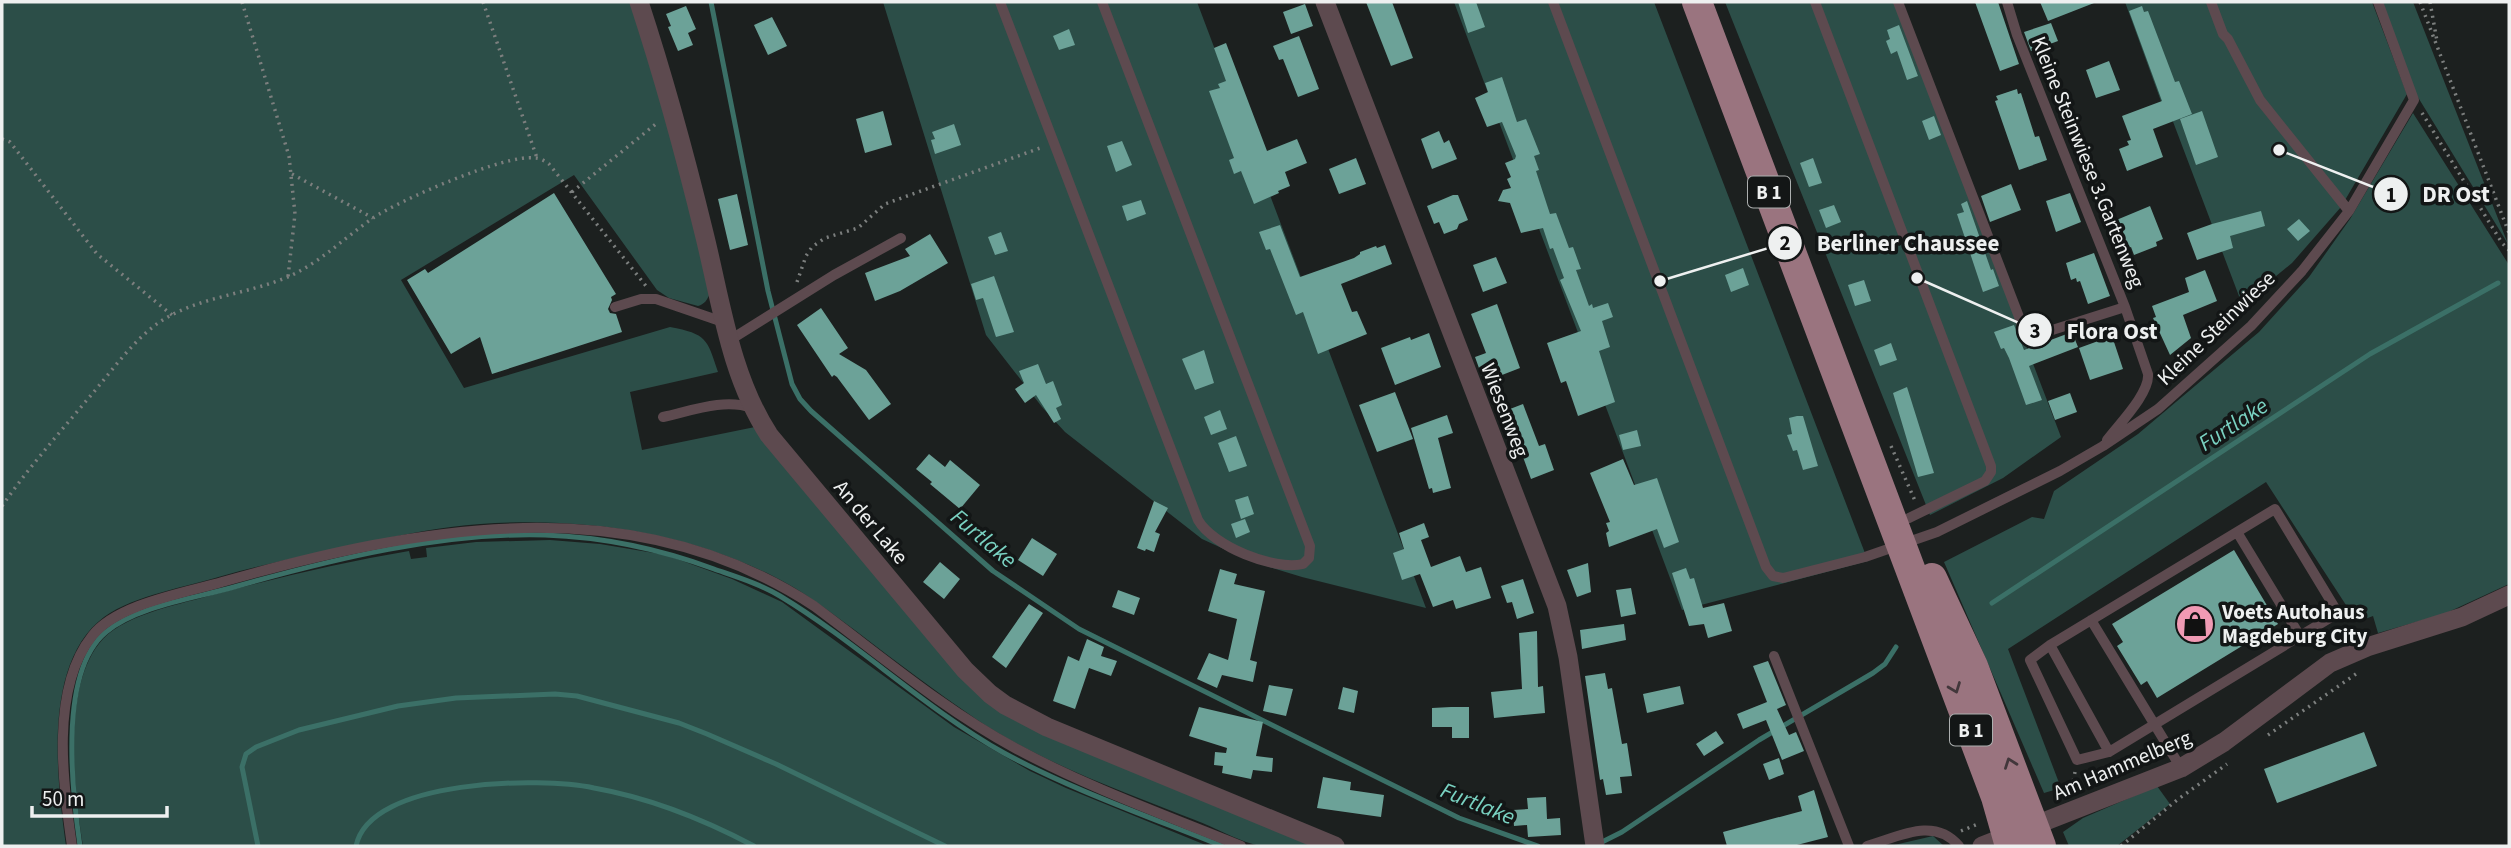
<svg xmlns="http://www.w3.org/2000/svg" width="2511" height="848" font-family="'Source Sans 3',sans-serif">
  <rect width="100%" height="100%" fill="#1c201f"/>
  <path fill="#2c4e48" d="M2,2H630L668,113L710,293C707,300 705,304 698,306L669,298L657,290L574,175L401,280L464,388L670,327C707,334 707,339 718,372L630,392L642,450L755,427L966,681L1323,846C1304,846 1280,848 1261,846C1242,843 1214,827 1195,820C1121,791 1042,763 976,719C935,691 895,661 856,631C829,611 802,590 771,575C673,527 559,514 451,527C417,531 384,539 351,546C308,555 265,564 222,576C186,587 135,595 104,617C42,663 57,780 66,846H2Z
    M883,2H1197L1426,608L1302,577L1250,561L1202,539L1065,432L1042,407L986,335Z
    M1454,2H1654L1868,561L1682,610Z
    M1725,2H1895L2061,437L2003,478L1930,515Z
    M2125,2H2372L2407,94L2341,207L2292,263L2242,304L2172,119L2162,104Z
    M2382,2H2413L2508,244L2416,94Z
    M2413,113L2509,265V584L2444,614L2378,633L2373,616L2357,622L2266,482L2008,649L2061,788L2044,793L1944,562L2032,517L2044,519L2054,491L2138,434L2259,332L2309,277L2350,219Z
    M550,540L600,544L666,555L732,579L782,602L954,727L1030,771L1066,788L1208,846H83C74,791 61,684 103,639C128,613 182,604 216,594C280,577 344,562 409,551L411,559L427,557L426,548L476,542Z
    M2157,786L2170,804L2117,846H2069L2063,832L2083,818Z
    M1933,836L1944,846H1890Z"/>
  <g fill="none" stroke-linecap="round" stroke-linejoin="round">
    <path stroke="#3b7067" stroke-width="5" d="M711,2L768,291L792,384L800,399L811,411L993,571L1079,629L1459,818L1538,846
      M1992,603L2370,354L2498,283
      M1600,843L1622,832L1759,740L1873,673L1885,664L1896,647
      M80,846C72,791 58,672 106,632C137,606 196,598 234,587C333,559 443,532 545,535C603,537 660,549 714,569C737,577 760,584 780,596C858,643 924,708 1004,753C1072,790 1150,817 1222,846
      M258,846L242,767L246,754L256,747L299,730L398,706L456,698L555,694L577,696L679,723L707,734L776,764L945,846
      M356,846C370,778 542,777 594,788C651,798 703,819 754,846"/>
  </g>
  <path fill="#6ca298" d="M1366,2H1392L1413,58L1391,66Z
    M1458,2H1476L1485,27L1468,33Z
    M1975,2H1998L2019,64L2000,71Z
    M2040,2H2094V3L2048,21Z
    M1305,4L1313,26L1291,34L1283,12Z
    M686,6L696,29L688,33L693,45L678,51L668,27L671,26L666,14Z
    M2142,6L2144,12L2148,11L2175,82L2179,81L2192,114L2153,129L2163,157L2127,171L2119,149L2129,145L2127,141L2131,140L2122,116L2162,101L2129,11Z
    M772,17L787,46L768,55L754,25Z
    M2051,23L2058,41L2031,51L2024,32Z
    M1899,25L1918,76L1907,80L1897,51L1891,54L1886,41L1890,39L1887,30Z
    M1069,29L1075,45L1059,50L1053,36Z
    M1299,36L1319,89L1298,97L1283,59L1279,60L1273,46Z
    M1226,43L1267,151L1297,139L1307,163L1285,172L1290,186L1278,191L1279,193L1254,204L1241,171L1234,174L1229,160L1234,158L1209,91L1220,88L1218,84L1226,81L1214,48Z
    M2109,61L2120,90L2096,98L2086,70Z
    M1502,77L1517,122L1526,119L1540,154L1534,156L1539,170L1536,171L1547,205L1550,214L1556,213L1569,248L1573,247L1581,269L1576,270L1589,306L1592,304L1593,308L1608,303L1613,317L1602,321L1610,347L1599,351L1615,402L1578,416L1566,381L1561,383L1547,343L1581,331L1560,280L1564,278L1553,248L1550,249L1543,228L1521,233L1510,203L1498,201L1503,190L1511,188L1507,179L1511,177L1505,163L1515,159L1516,156L1502,122L1487,127L1475,98L1488,92L1485,83Z
    M2017,89L2018,94L2021,93L2035,137L2039,136L2047,160L2019,170L1995,101L1998,100L1996,96Z
    M883,111L892,145L865,153L856,119Z
    M2202,111L2218,157L2196,165L2180,119Z
    M1934,116L1941,135L1929,140L1922,121Z
    M954,124L961,145L935,154L931,140L935,139L932,132Z
    M1439,131L1444,143L1449,140L1457,159L1432,169L1421,139Z
    M1122,141L1132,165L1116,172L1107,146Z
    M1356,158L1366,184L1339,194L1329,169Z
    M1813,158L1822,183L1809,187L1800,163Z
    M2011,184L2021,210L1990,222L1981,196Z
    M554,193L616,294L611,297L612,300L608,309L610,313L616,314L622,332L492,374L480,337L451,354L407,280L425,269L428,273Z
    M2070,193L2081,222L2056,232L2046,201Z
    M737,194L748,245L730,250L718,199Z
    M1453,195H1458L1468,220L1459,224L1457,229L1444,234L1439,222L1434,224L1427,206Z
    M1141,200L1146,214L1127,221L1122,206Z
    M1967,201L1991,270L1993,269L1999,286L1983,292L1957,214L1964,212L1961,204Z
    M1834,205L1841,222L1826,228L1819,210Z
    M2150,206L2163,239L2156,242L2157,246L2134,255L2131,247L2125,249L2114,221Z
    M2261,211L2265,226L2230,236L2233,248L2197,260L2187,233L2212,224Z
    M2299,219L2310,231L2298,241L2287,229Z
    M1280,225L1300,277L1354,258L1360,254V252L1376,246L1377,248L1385,245L1392,264L1341,284L1352,312L1357,311L1367,334L1318,354L1303,312L1296,315L1270,249L1266,250L1259,232Z
    M1001,232L1008,251L995,255L988,237Z
    M930,234L948,263L900,291L875,301L865,273L910,256L905,249Z
    M2094,253L2110,296L2088,304L2080,281L2077,282L2076,278L2071,280L2066,263Z
    M1496,257L1507,283L1483,292L1473,265Z
    M1743,268L1749,285L1731,292L1725,275Z
    M2205,270L2217,301L2183,315L2191,338L2170,355L2153,318L2156,317L2152,306L2189,292L2185,278Z
    M994,276L1014,332L996,337L983,298L976,300L971,284Z
    M1864,280L1871,301L1855,306L1848,285Z
    M1497,304L1520,368L1484,382L1475,357L1486,353L1471,314Z
    M821,308L848,348L839,354L866,370L891,404L869,420L837,377L834,375L832,377L797,325Z
    M2014,325L2024,350L2072,332L2078,347L2029,366L2042,400L2026,405L2009,358L2004,348L2001,349L1994,332Z
    M1429,333L1441,367L1395,385L1381,348L1410,337L1411,340Z
    M2112,336L2123,369L2090,380L2079,348Z
    M1891,343L1897,360L1880,366L1874,350Z
    M1204,350L1214,383L1195,390L1182,359Z
    M1038,364L1046,384L1053,381L1062,405L1056,408L1061,419L1054,423L1036,395L1025,403L1015,389L1024,383L1019,371Z
    M1907,387L1934,473L1918,477L1893,393Z
    M1395,392L1413,439L1377,452L1359,405Z
    M2070,393L2077,412L2055,420L2048,401Z
    M1523,404L1539,446L1545,444L1554,470L1531,479L1515,435L1506,438L1497,414Z
    M1220,410L1227,429L1211,435L1204,417Z
    M1447,415L1453,433L1438,438L1451,488L1433,493L1432,488L1429,489L1411,428Z
    M1797,416H1803L1818,466L1803,470L1797,450L1793,451L1787,435L1792,434L1789,418Z
    M1637,430L1641,446L1623,450L1619,435Z
    M1236,436L1247,466L1229,472L1218,443Z
    M929,454L945,467L950,460L980,485L960,509L930,484L932,482L916,469Z
    M1623,459L1634,485L1657,478L1679,542L1664,548L1657,529L1609,547L1606,533L1609,531L1606,523L1610,522L1590,473Z
    M1248,496L1254,514L1241,519L1235,500Z
    M1154,501L1168,508L1155,532L1160,534L1154,552L1146,549L1145,551L1137,548Z
    M1245,519L1250,532L1236,538L1231,524Z
    M1424,523L1429,537L1421,540L1431,567L1460,556L1466,572L1481,567L1491,598L1456,609L1453,600L1433,607L1420,574L1402,580L1393,553L1404,549L1399,533Z
    M1032,538L1057,554L1043,576L1018,560Z
    M2234,550L2278,624L2157,698L2147,681L2141,685L2117,646L2123,642L2112,624Z
    M940,562L960,579L944,599L923,582Z
    M1588,563L1591,592L1577,597L1567,570Z
    M1686,568L1690,579L1694,578L1703,608L1724,603L1732,631L1708,638L1704,624L1689,626L1672,573Z
    M1220,569L1237,574L1234,584L1265,591L1250,660L1257,662L1253,682L1222,675L1217,688L1197,679L1209,653L1228,660L1237,619L1208,611Z
    M1523,579L1534,613L1517,619L1512,602L1507,603L1501,586Z
    M1631,588L1636,614L1621,617L1616,590Z
    M1118,590L1140,598L1134,615L1112,607Z
    M1029,604L1043,613L1006,668L992,657Z
    M1624,624L1626,640L1582,649L1580,630Z
    M1537,631L1538,687L1543,686L1545,713L1494,718L1491,692L1522,689L1519,633Z
    M1087,639L1104,647L1101,656L1117,661L1111,676L1089,668L1075,709L1053,701L1068,656L1079,661Z
    M1768,661L1786,705L1777,709L1789,735L1796,732L1804,751L1782,760L1766,720L1743,729L1737,714L1767,702L1753,666Z
    M1605,673L1608,689L1612,688L1622,744L1627,743L1632,776L1620,777L1622,793L1606,795L1603,779L1600,780L1585,676Z
    M1269,685L1293,689L1286,716L1263,711Z
    M1680,686L1684,704L1647,713L1643,694Z
    M1343,687L1358,691L1354,713L1338,709Z
    M1199,707L1263,722L1256,756L1273,758L1272,772L1253,770L1251,779L1222,773L1223,766L1214,765L1215,752L1226,753L1227,748L1189,736Z
    M1451,707H1469V738H1452V727H1432V708Z
    M1716,731L1724,743L1704,756L1696,744Z
    M2364,732L2377,766L2277,803L2264,769Z
    M1779,758L1784,774L1769,780L1763,764Z
    M1323,777L1351,782L1350,790L1384,795L1381,817L1317,808Z
    M1814,790L1828,837L1793,846H1727L1723,832L1802,811L1798,796Z
    M1546,797L1547,819L1560,818L1561,835L1528,837L1527,825L1514,826L1513,810L1528,809L1527,798Z"/>
  <g fill="none" stroke-linecap="round" stroke-linejoin="round">
    <path stroke="#7c7f7e" stroke-width="3.5" stroke-dasharray="2 5" stroke-linecap="butt" d="M242,2L289,156L295,214L288,277
      M483,2L537,158
      M2420,2L2509,233
      M2430,2L2437,41
      M2422,113L2502,243L2509,250
      M2,139L10,142L97,254L172,315
      M292,174L373,218
      M572,192L657,123
      M797,282L806,256L812,247L825,238L858,228L885,204L1043,147
      M1891,446L1916,503
      M2,506C29,467 61,431 92,394C110,373 127,349 148,331C186,297 245,296 290,276C322,261 344,238 373,218C398,201 507,153 535,158C540,158 545,161 549,164L646,286
      M2268,735L2356,674
      M2075,772L2073,782L2075,791
      M1961,831L1980,823
      M2121,846L2177,800L2227,764"/>
    <path stroke="#5d4a4f" stroke-width="10" d="M1000,2L1198,520C1213,546 1274,571 1303,564L1309,558L1310,546L1102,2
      M1553,2L1766,567L1773,576L1783,578L1865,557L1937,532L2060,471L2103,446L2158,409L2251,326L2302,271L2349,211L2414,100L2378,2
      M1815,2L1991,466V472L1985,481L1909,518
      M1898,2L2021,322L2032,331L2046,332L2125,307
      M2007,2L2017,35L2125,307L2148,374C2150,393 2119,424 2107,440
      M2211,2L2223,34L2228,39L2260,100L2349,211
      M615,307L641,299H656L723,322
      M730,340L834,275L901,238
      M663,417C691,411 724,398 752,408
      M2237,532L2300,636L2109,752L2077,760L2030,660L2050,645L2275,509L2338,613L2300,636
      M2091,620L2181,768
      M2050,645L2109,752
      M1774,656L1849,846
      M72,846C63,784 50,689 92,636C117,604 184,593 222,582C419,526 632,486 814,606C880,655 943,709 1015,748C1087,787 1165,815 1241,846
      M1867,846C1898,837 1934,816 1959,846"/>
    <path stroke="#5d4a4f" stroke-width="19" d="M639,2C664,78 685,155 704,233C721,301 730,375 769,435L965,670L990,694L1005,705L1047,727L1335,846
      M1325,2L1557,606L1568,657L1595,846
      M1982,846L2181,768L2224,742L2330,663L2367,647L2462,617L2509,595"/>
    <path stroke="#9a747f" stroke-width="30" d="M1697,2L1996,797L2010,846
      M1932,578L1973,666L2041,846"/>
  </g>
  <defs><path id="oneway-chevron" d="M-2-3.5L2.5 0L-2 3.5" fill="none" stroke-width="1.6" stroke-linecap="round" stroke-linejoin="round" transform="scale(1.75)"/></defs>
  <g stroke="#42373b">
    <use href="#oneway-chevron" transform="translate(1955 688) rotate(69)"/>
    <use href="#oneway-chevron" transform="translate(2010 763) rotate(-110)"/>
  </g>
  <defs>
    <symbol id="shop-disc" viewBox="-11 -11 22 22"><circle r="9.5" fill="#f09ab4" stroke="#131616"/><path d="M-5-2.5h2.3a2.7 3.5 0 0 1 5.4 0H5L5.5 6h-11ZM-1.5-2.5h3a1.5 2.3 0 0 0-3 0Z" fill="#111"/></symbol>
  </defs>
  <g fill-rule="evenodd">
    <use href="#shop-disc" x="2173" y="602" width="44" height="44"/>
  </g>
  <g text-anchor="middle" stroke-width="7" stroke-linejoin="round" paint-order="stroke">
    <g fill="#131616" stroke="#acafaf" stroke-width="2">
      <rect x="1748" y="176.5" width="42" height="31" rx="5"/>
      <rect x="1950" y="714.5" width="42" height="31" rx="5"/>
    </g>
    <g font-size="19" font-weight="bold" fill="#eef0f0">
      <text x="1769" y="199">B 1</text>
      <text x="1971" y="737">B 1</text>
    </g>
    <g font-size="21" fill="#eef0f0" stroke="#131616">
      <text transform="translate(2088 162) rotate(68)" y="7">Kleine Steinwiese 3.Gartenweg</text>
      <text transform="translate(2216 328) rotate(-44)" y="7">Kleine Steinwiese</text>
      <text transform="translate(1505 410) rotate(69)" y="7">Wiesenweg</text>
      <text transform="translate(871 522) rotate(50)" y="7">An der Lake</text>
      <text transform="translate(2122 765) rotate(-23)" y="7">Am Hammelberg</text>
    </g>
    <g font-size="21" font-weight="bold" fill="#eef0f0" stroke="#131616" text-anchor="start">
      <text x="2222" y="619">Voets Autohaus<tspan x="2222" dy="24">Magdeburg City</tspan></text>
    </g>
    <g font-size="23" font-style="italic" fill="#79d1c1" stroke="#131616">
      <text transform="translate(2233 424) rotate(-33)" y="8">Furtlake</text>
      <text transform="translate(984 538) rotate(40)" y="8">Furtlake</text>
      <text transform="translate(1478 803) rotate(22)" y="8">Furtlake</text>
    </g>
  </g>
  <path fill="none" stroke="#eef0f0" stroke-width="2.5" d="M2279 150L2391 194M1660 281L1785 243M1917 278L2035 330"/>
  <g fill="#eef0f0" stroke="#131616" stroke-width="2.5">
    <circle cx="2279" cy="150" r="7"/>
    <circle cx="1660" cy="281" r="7"/>
    <circle cx="1917" cy="278" r="7"/>
    <circle cx="2391" cy="194" r="18"/>
    <circle cx="1785" cy="243" r="18"/>
    <circle cx="2035" cy="330" r="18"/>
  </g>
  <g font-size="21" text-anchor="middle" font-weight="bold" fill="#111">
    <text x="2391" y="202">1</text>
    <text x="1785" y="250">2</text>
    <text x="2035" y="338">3</text>
  </g>
  <g font-size="23" text-anchor="middle" font-weight="bold" fill="#eef0f0" stroke="#131616" stroke-width="7" stroke-linejoin="round" paint-order="stroke">
    <text x="2456" y="202">DR Ost</text>
    <text x="1908" y="251">Berliner Chaussee</text>
    <text x="2112" y="339">Flora Ost</text>
  </g>
  <rect width="2511" height="848" fill="none" stroke="#eef0f0" stroke-width="7"/>
  <path d="M32 806v10h135v-10" fill="none" stroke="#eef0f0" stroke-width="3.5"/>
  <text x="42" y="806" font-size="21" fill="#eef0f0" stroke="#131616" stroke-width="5" paint-order="stroke">50 m</text>
</svg>
